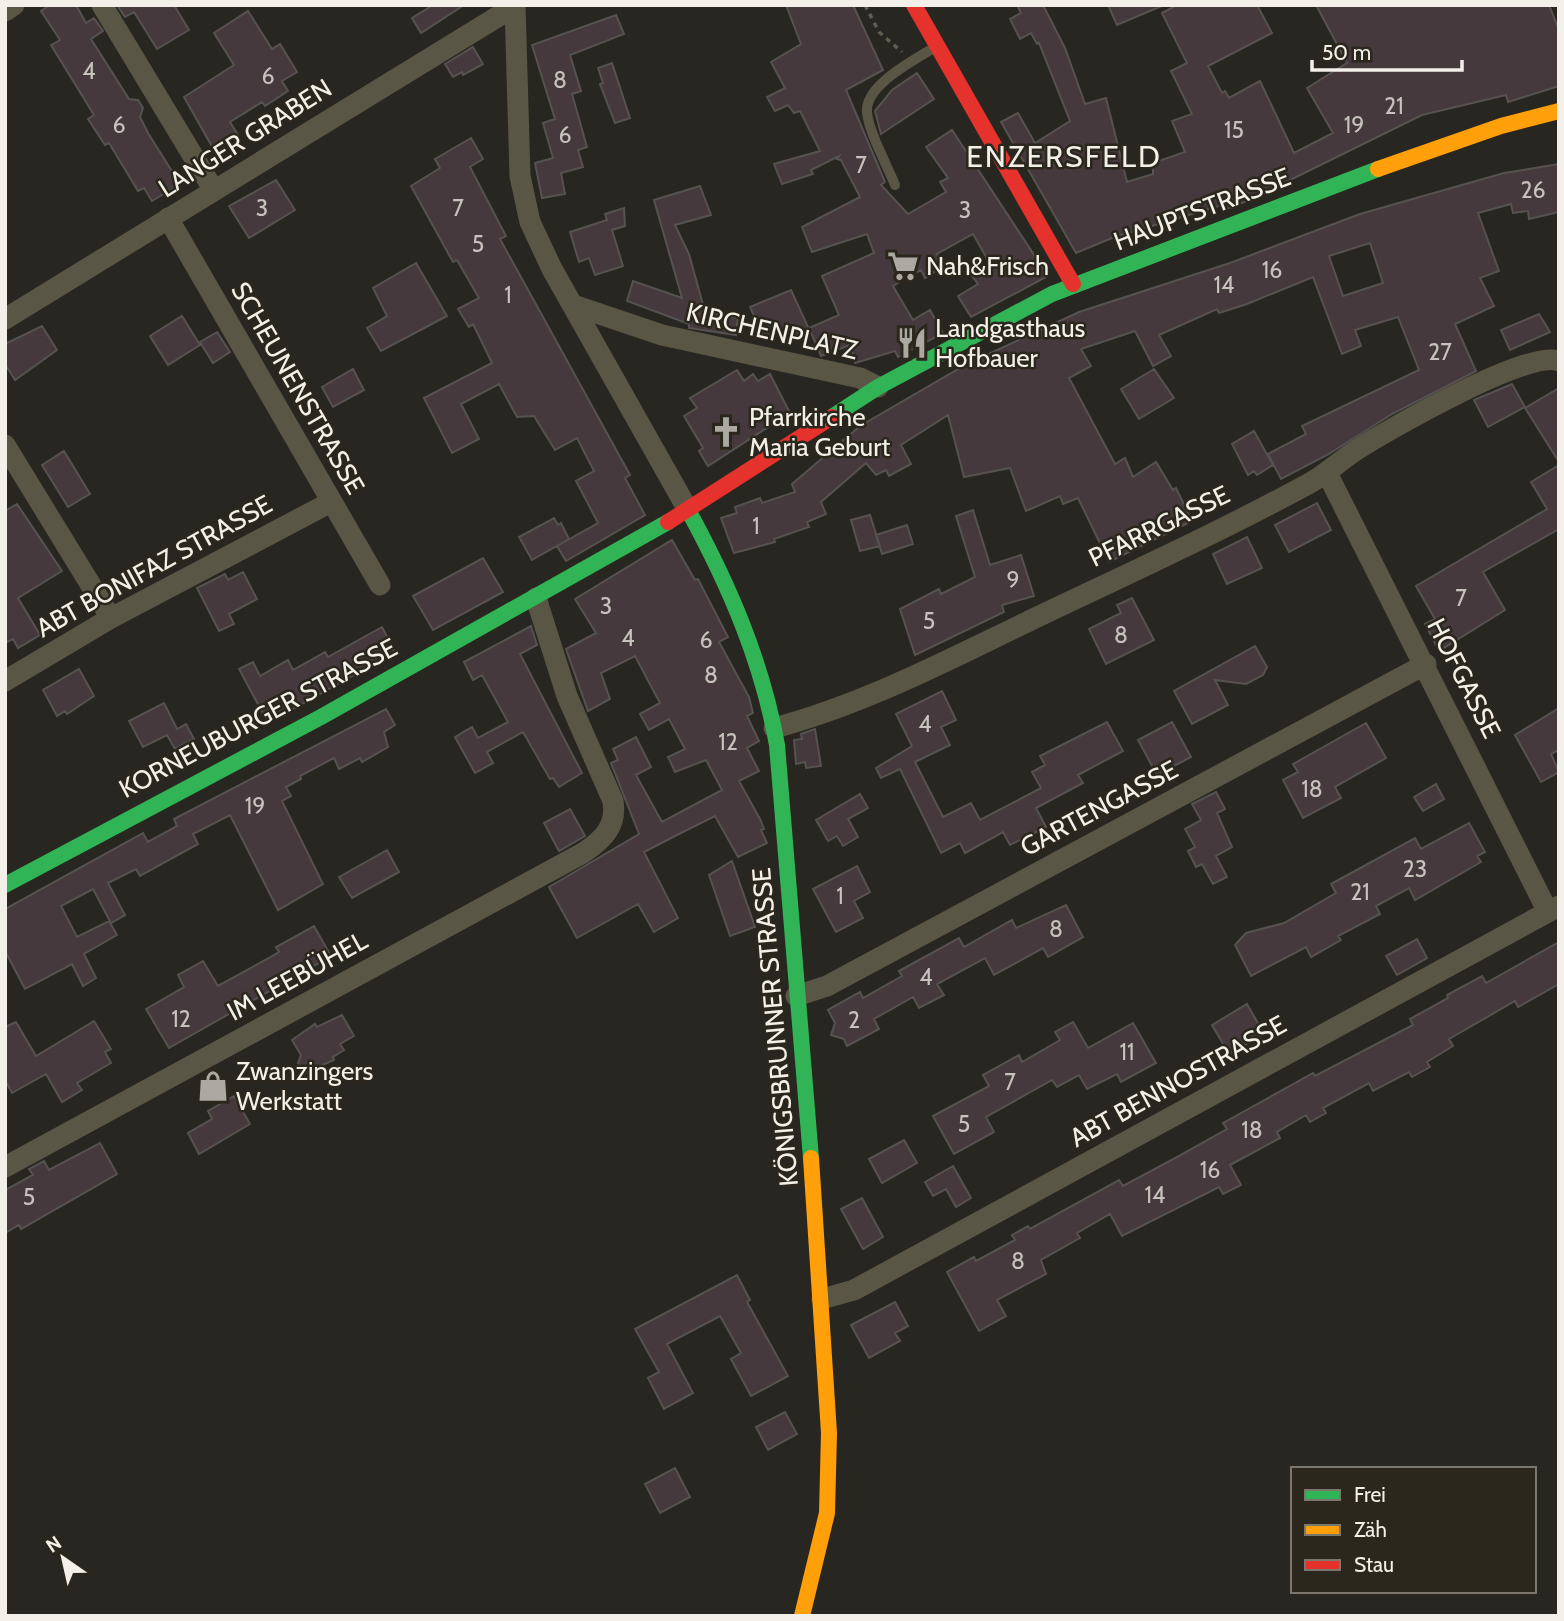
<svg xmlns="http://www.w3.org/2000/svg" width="1564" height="1621" font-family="Cabin,sans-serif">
  <rect width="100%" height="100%" fill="#282620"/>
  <path fill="#46393d" stroke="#555250" stroke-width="2" fill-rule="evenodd" d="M50,5H76L86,23L94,18L103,31L91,39L129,99L138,100L143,108L140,117L148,133L180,184L152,201L144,188L138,191L109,143L105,145L88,119L94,115L51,45L60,40L41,11Z
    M117,5H174L189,30L157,49L134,12L125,17Z
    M433,5H464L421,33L412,18Z
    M786,5H853L883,70L846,90L885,182L881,185L908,214L946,192L940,182L948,178L926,147L952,130L1048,276L971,317L958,296L978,284L972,276L990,264L973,234L937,254L944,266L925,278L921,270L893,286L913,320L930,310L943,333L898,357L895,351L855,363L850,345L821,356L809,328L839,315L822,276L874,253L867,234L812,252L802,227L860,197L841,160L837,159L839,156L811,170L813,174L782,184L774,164L820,151L800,111L794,113L788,105L775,111L767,97L785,88L771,62L801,44Z
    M1017,5H1043L1065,48L1085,104L1106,98L1127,182L1153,174V163L1185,152L1172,121L1192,114L1171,71L1187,63L1162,13L1177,5H1257L1272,33L1208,66L1222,93L1225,91L1229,98L1260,81L1294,153L1333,133L1307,88L1347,63L1316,5H1549L1559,30V86L1508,102L1506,95L1422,115L1284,183L1286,186L1224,210L1222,205L1112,238L1076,253L1001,122L1018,113L1035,143L1070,121L1039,43L1037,44L1031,33L1020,39L1010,19L1021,13Z
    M1108,5H1164L1117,25Z
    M248,11L272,49L280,44L297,72L282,81L288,91L265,106L262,102L230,122L238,135L214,150L184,97L234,65L214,33Z
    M616,15L624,34L570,55L581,91L572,94L587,147L578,150L583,167L561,173L565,194L542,198L535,163L553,158L543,123L555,119L532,45Z
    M473,47L483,64L463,75L462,72L453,77L445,64Z
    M612,63L630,118L615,123L600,84L603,83L598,68Z
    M917,73L934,99L881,134L875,111L892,90Z
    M471,138L483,159L470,167L506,236L500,239L630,475L625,478L645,515L566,561L557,546L598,523L576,481L594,471L577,438L555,450L534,416L517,417L499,384L461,404L479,439L452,453L424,398L492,363L473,324L469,327L458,309L479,298L457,260L453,262L411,186L440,168L435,159Z
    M1559,164V212L1529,219L1528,211L1513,213L1511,204L1478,213L1499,271L1480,278L1494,306L1455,324L1476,371L1392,414L1329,454L1281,479L1268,454L1306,434L1302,426L1419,370L1398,317L1355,330L1361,346L1342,354L1313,277L1247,304L1219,313L1217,309L1159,335L1171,356L1153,366L1135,331L1081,349L1091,366L1069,378L1115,464L1125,458L1133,477L1156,462L1173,490L1176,488L1192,521L1109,562L1078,498L1063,504L1060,496L1026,511L1010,468L964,477L948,415L901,445L911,464L889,476L886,470L876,475L866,463L821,502L826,514L807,522L809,527L774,539L775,542L734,553L721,518L737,513L735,507L760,498L762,503L795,492L792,484L860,426L967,364L1079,312L1230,263L1360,214L1504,173ZM1370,243L1383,283L1343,296L1329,256Z
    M276,180L295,210L249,238L229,206Z
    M700,186L711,215L675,225L689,254L705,312L738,318L736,335L689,328V324L627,301L633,281L682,298L654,200Z
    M624,208L625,226L612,230L623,266L595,275L589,258L579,262L570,232L607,220L605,214Z
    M416,263L447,316L381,351L367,328L387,316L373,288Z
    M791,290L808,327L795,337L787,331L765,340L750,307Z
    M1539,314L1550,332L1510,350L1501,330Z
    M182,316L200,345L168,365L150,336Z
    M42,326L57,350L15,380L5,364V344Z
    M217,332L230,352L213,363L200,342Z
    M353,369L364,390L333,407L322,387Z
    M1154,369L1174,398L1139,419L1121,389Z
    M737,370L744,381L753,374L758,381L770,374L790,413L708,466L699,451L703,448L684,416L697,408L690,398Z
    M1512,384L1525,407L1488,427L1474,400Z
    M1559,388V462L1525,408Z
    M1254,431L1273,465L1257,475L1254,471L1248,475L1232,444Z
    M64,451L90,494L68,507L42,465Z
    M1559,465V529L1483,572L1505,610L1439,651L1425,624L1435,619L1416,586L1547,509L1531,482Z
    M1317,503L1331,530L1289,552L1275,525Z
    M17,504L62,571L18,598L40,635L18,648L13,639L5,643V511Z
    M973,510L990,565L1021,555L1034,596L1002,605L1004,612L915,655L900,609L939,589L941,594L975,577L956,516Z
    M870,515L880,546L860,551L851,520Z
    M554,518L558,525L561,523L569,539L532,560L519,537Z
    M907,525L913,544L882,554L876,535Z
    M1247,537L1262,568L1227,584L1213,554Z
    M672,540L695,580L698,579L728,637L719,642L749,697L753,713L747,716L759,741L747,748L759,771L739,781L760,819L764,829L761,830L767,843L738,857L715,816L679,834L644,852L678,918L654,932L638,904L577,938L549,887L639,834L611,763L618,760L613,749L636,737L651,767L636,775L662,822L722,790L706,760L675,772L668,757L685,749L669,719L649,730L640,714L660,703L635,656L601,673L610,699L588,711L566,649L596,633L575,599Z
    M483,558L503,592L433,630L413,596Z
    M243,572L257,599L229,614L234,624L219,631L197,588L225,574L228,580Z
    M1132,598L1154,640L1106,664L1089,629L1121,613L1117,605Z
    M531,626L537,645L520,654L582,773L559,787L553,778L550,779L523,732L487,752L493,763L475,773L455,737L472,727L478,738L508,722L482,675L473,680L464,662Z
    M382,627L395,652L268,723L239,669L253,662L260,676L288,660L293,670L325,652L328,657Z
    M1255,646L1267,667L1263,675L1246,684L1215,680L1228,705L1192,724L1174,691Z
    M79,669L94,696L67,714L65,711L57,716L43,690Z
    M942,691L956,720L941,727L950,745L915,762L943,817L971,803L980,820L1041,788L1032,772L1045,765L1040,756L1107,722L1123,751L1078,775L1083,783L1036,808L1046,827L1010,845L1003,832L965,853L960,843L941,853L900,769L881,778L876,768L912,746L896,714Z
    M164,703L177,729L186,724L194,739L175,749L167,735L143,747L129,721Z
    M1559,708V750L1551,754L1559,772L1541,782L1515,735Z
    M386,709L395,725L384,732L388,747L362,762L360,758L339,769L334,758L300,776L301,779L286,787L291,796L282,801L323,884L278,910L230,815L193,834L198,844L140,876L136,869L108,883L125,915L111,923L93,889L61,906L77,937L109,921L117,935L84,954L96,978L83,986L72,964L25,989L5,951V909L143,833L148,842L177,826L174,819Z
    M1172,722L1191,757L1157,775L1138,740Z
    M1366,723L1386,758L1335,787L1341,798L1303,818L1283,780L1298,772L1293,764Z
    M815,729L821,766L806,768L805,762L796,764L794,740L802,739L801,734Z
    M1436,784L1444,799L1423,811L1414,797Z
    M1216,792L1225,809L1217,813L1232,847L1216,856L1227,877L1213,884L1202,864L1196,867L1188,851L1195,847L1185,829L1201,820L1192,804Z
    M860,794L868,808L848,819L858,837L843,846L837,836L828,841L816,820Z
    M570,809L585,836L559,851L544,823Z
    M1469,823L1485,852L1477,856L1481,862L1415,900L1409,888L1376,906L1380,914L1338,936L1341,940L1311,957L1306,947L1251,976L1235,945L1246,933L1284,923L1336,893L1331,884L1415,838L1421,849Z
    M387,850L399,872L352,898L339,877Z
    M732,861L755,927L730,936L709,875Z
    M857,866L870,892L854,901L863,918L836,932L813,889Z
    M1066,905L1083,937L1048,957L1043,948L994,975L985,958L937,984L944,995L919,1008L913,997L874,1019L879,1029L847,1046L844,1039L831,1035L835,1023L828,1010L860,992L863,998L902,976L899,971L959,938L964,947L1012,920L1016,928Z
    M314,926L331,956L169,1048L146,1009L184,987L178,975L203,961L218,986L267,959L279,952L276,947Z
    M1417,939L1427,958L1397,975L1386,956Z
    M1559,942V984L1518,1007L1515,1001L1449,1039L1453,1046L1427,1062L1430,1067L1412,1077L1409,1072L1373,1091L1369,1083L1323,1108L1326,1113L1310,1122L1306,1115L1277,1132L1280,1138L1230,1165L1241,1185L1223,1194L1219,1187L1122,1236L1110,1214L1077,1233L1080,1238L1041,1260L1046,1274L997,1300L1006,1316L979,1331L947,1272L974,1257L976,1261L1015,1240L1012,1235L1028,1226L1030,1229L1119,1180L1123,1186L1179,1156L1227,1129L1223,1123L1313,1073L1315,1076L1413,1025L1410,1019L1448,998L1447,995L1482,976L1486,983Z
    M1247,1004L1264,1034L1229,1054L1212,1025Z
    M342,1015L354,1036L340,1044L344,1050L333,1057L334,1060L304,1073L298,1063L301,1055L292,1040L315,1024L317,1027Z
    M94,1021L111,1049L105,1052L111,1063L77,1083L82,1090L62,1102L46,1074L12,1093L5,1080V1027L16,1022L36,1056Z
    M1073,1022L1088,1048L1133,1023L1156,1063L1121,1082L1117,1074L1087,1089L1079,1075L1057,1087L1052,1080L986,1117L994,1132L954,1154L933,1116L989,1086L983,1075L1019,1055L1022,1062L1060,1040L1055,1032Z
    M234,1096L250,1124L199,1154L188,1133L212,1119L208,1111Z
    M904,1140L917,1163L882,1183L869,1159Z
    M100,1143L117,1174L21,1229L19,1225L5,1233V1190L33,1175L29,1169L44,1161L49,1170Z
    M953,1166L971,1198L956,1207L946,1189L933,1196L925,1182Z
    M862,1198L883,1237L863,1249L841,1209Z
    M737,1275L750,1300L747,1302L788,1376L751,1396L731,1359L741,1353L720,1316L667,1344L693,1393L664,1409L648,1378L659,1372L635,1329Z
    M895,1302L908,1326L895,1333L900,1341L869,1358L851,1325Z
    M785,1412L797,1434L768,1450L756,1427Z
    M675,1468L690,1497L660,1513L645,1484Z"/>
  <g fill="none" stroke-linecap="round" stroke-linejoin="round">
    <path stroke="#5f5c50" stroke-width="3.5" stroke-dasharray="5 5" stroke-linecap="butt" d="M865,5L879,32L902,52"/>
    <path stroke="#5a5645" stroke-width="10" d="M895,185C888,167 865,125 867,108C870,82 915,60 935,47"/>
    <path stroke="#5a5645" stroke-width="21" d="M102,5L213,189
      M515,5L520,176L530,222L552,269L688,510
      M5,11L14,5
      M168,218L380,585
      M573,305L662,335L860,378L878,387
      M5,319L515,6
      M5,445L111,618
      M1327,473L1547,910
      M5,681L111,618L331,502
      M774,728C864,704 946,661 1029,621C1123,576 1218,533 1310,483C1327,473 1341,460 1358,449C1388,430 1530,348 1559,361
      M796,996L827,986L1426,664
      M5,1167L583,853C603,840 617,826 613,801L567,696L536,598
      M822,1299L854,1290L1559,906"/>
    <path stroke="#30b455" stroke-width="16" d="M832,417L878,387L1052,294L1378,169
      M688,510C729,585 762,661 777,745L811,1158
      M5,885L321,717L668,522"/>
    <path stroke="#ff9f0a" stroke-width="16" d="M1378,169L1501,126L1559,111
      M802,1616L827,1513L829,1433L811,1158"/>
    <path stroke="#e5322d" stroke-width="16" d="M914,5L1073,284
      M668,522L832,417"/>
  </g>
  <defs>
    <symbol id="supermarket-bare" viewBox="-9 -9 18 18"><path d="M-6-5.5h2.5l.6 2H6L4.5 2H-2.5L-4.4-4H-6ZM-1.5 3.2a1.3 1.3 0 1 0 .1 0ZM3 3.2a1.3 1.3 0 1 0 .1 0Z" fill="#aba9a2" stroke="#2b271c" stroke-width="2.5" paint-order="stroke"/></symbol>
    <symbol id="restaurant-bare" viewBox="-9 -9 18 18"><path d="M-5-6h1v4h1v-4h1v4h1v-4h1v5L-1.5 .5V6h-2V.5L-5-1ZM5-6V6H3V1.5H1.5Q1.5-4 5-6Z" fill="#aba9a2" stroke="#2b271c" stroke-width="2.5" paint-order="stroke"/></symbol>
    <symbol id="church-bare" viewBox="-9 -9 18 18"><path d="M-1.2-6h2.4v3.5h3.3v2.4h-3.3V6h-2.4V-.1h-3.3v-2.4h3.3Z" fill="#aba9a2" stroke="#2b271c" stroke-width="2.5" paint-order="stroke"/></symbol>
    <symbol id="shop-bare" viewBox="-9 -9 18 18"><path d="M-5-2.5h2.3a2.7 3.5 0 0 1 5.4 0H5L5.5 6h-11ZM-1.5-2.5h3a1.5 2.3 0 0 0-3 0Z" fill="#aba9a2" stroke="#2b271c" stroke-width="2.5" paint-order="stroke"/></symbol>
  </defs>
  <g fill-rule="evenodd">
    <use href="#supermarket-bare" x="881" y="244" width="44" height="44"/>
    <use href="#restaurant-bare" x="890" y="321" width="44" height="44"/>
    <use href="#church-bare" x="704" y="410" width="44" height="44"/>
    <use href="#shop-bare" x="191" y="1064" width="44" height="44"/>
  </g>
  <g text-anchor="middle" stroke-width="5" stroke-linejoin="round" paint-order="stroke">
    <g font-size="23" fill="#c7c2bd">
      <text x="89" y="79">4</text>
      <text x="268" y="84">6</text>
      <text x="560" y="88">8</text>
      <text x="1394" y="114">21</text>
      <text x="119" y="133">6</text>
      <text x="1354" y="133">19</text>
      <text x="1234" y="138">15</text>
      <text x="565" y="143">6</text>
      <text x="861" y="173">7</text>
      <text x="1533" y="198">26</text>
      <text x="262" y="216">3</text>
      <text x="458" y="216">7</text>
      <text x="965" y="218">3</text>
      <text x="478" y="252">5</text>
      <text x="1272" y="278">16</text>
      <text x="1224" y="293">14</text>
      <text x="508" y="303">1</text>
      <text x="1440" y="360">27</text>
      <text x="756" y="534">1</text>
      <text x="1013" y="588">9</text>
      <text x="1461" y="606">7</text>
      <text x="606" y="614">3</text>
      <text x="929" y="629">5</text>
      <text x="1121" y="643">8</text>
      <text x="628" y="646">4</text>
      <text x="706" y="648">6</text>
      <text x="711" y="683">8</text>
      <text x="925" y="732">4</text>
      <text x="728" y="750">12</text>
      <text x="1312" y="797">18</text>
      <text x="255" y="814">19</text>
      <text x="1415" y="877">23</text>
      <text x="1360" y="900">21</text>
      <text x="840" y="904">1</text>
      <text x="1056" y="937">8</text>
      <text x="926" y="985">4</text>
      <text x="181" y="1027">12</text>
      <text x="854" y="1028">2</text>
      <text x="1127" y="1060">11</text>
      <text x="1010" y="1090">7</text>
      <text x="964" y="1132">5</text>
      <text x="1252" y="1138">18</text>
      <text x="1210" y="1178">16</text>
      <text x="1155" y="1203">14</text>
      <text x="29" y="1205">5</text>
      <text x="1018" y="1269">8</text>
    </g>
    <g font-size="26" fill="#f2f0e8" stroke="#2b271c">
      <text transform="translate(245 138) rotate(-32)" y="9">LANGER GRABEN</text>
      <text transform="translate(1202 209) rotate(-21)" y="9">HAUPTSTRASSE</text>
      <text transform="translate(772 331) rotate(13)" y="9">KIRCHENPLATZ</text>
      <text transform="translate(298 388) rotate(60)" y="9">SCHEUNENSTRASSE</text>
      <text transform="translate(1159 526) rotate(-26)" y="9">PFARRGASSE</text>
      <text transform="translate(154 566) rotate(-29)" y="9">ABT BONIFAZ STRASSE</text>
      <text transform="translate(1464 678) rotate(63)" y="9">HOFGASSE</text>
      <text transform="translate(258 718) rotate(-28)" y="9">KORNEUBURGER STRASSE</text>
      <text transform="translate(1099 808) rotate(-28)" y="9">GARTENGASSE</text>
      <text transform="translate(297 976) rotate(-29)" y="9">IM LEEBÜHEL</text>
      <text transform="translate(775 1027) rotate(-95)" y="9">KÖNIGSBRUNNER STRASSE</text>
      <text transform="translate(1178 1081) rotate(-29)" y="9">ABT BENNOSTRASSE</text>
    </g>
    <g font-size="26" fill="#f2f0e8" stroke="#2b271c" text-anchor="start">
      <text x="926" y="275">Nah&amp;Frisch</text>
      <text x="935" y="337">Landgasthaus<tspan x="935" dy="30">Hofbauer</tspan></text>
      <text x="749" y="426">Pfarrkirche<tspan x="749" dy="30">Maria Geburt</tspan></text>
      <text x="236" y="1080">Zwanzingers<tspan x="236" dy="30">Werkstatt</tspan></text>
    </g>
    <g font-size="30" letter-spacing="2" fill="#f2f0e8" stroke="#2b271c">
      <text x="1064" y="167">ENZERSFELD</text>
    </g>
  </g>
  <rect width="1564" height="1621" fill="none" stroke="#f2f0e8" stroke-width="14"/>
  <rect x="1291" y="1467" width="245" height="126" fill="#2b271c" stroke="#7b776e" stroke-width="2"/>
  <rect x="1305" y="1490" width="35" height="10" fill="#30b455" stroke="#7b776e" stroke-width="2"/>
  <text x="1354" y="1502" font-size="21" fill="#f2f0e8">Frei</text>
  <rect x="1305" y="1525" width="35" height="10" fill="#ff9f0a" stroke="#7b776e" stroke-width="2"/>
  <text x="1354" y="1537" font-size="21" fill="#f2f0e8">Zäh</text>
  <rect x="1305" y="1560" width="35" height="10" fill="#e5322d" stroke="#7b776e" stroke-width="2"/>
  <text x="1354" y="1572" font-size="21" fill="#f2f0e8">Stau</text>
  <g transform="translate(63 1558) rotate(326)" stroke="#2b271c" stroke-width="5" paint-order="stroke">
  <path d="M0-5L12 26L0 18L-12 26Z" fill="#f2f0e8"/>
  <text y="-10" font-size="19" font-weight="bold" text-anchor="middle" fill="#f2f0e8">N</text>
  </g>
  <path d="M1312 60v10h150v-10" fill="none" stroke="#f2f0e8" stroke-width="3.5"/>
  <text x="1322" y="60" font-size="21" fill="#f2f0e8" stroke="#2b271c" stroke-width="5" paint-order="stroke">50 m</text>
</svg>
